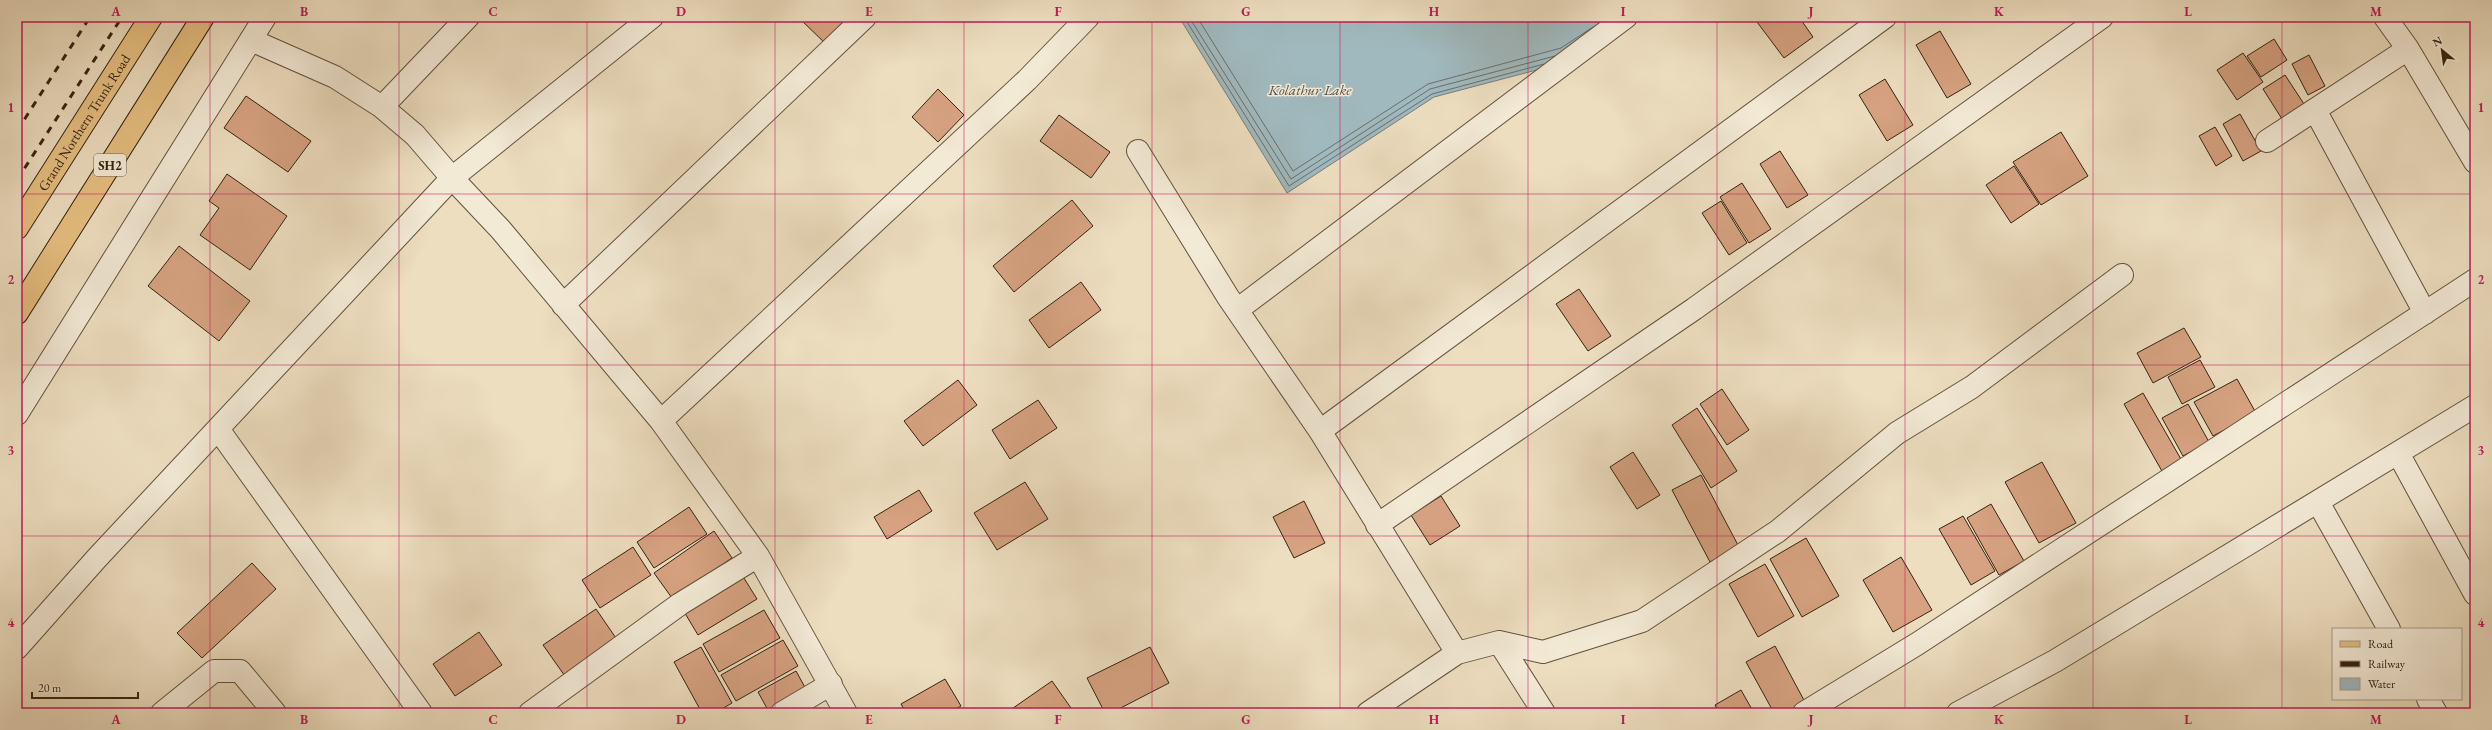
<svg xmlns="http://www.w3.org/2000/svg" width="2492" height="730" font-family="'EB Garamond',serif">
  <rect width="100%" height="100%" fill="#eddec0"/>
  <filter id="stains"><feTurbulence type="fractalNoise" baseFrequency=".005" numOctaves="4"/><feColorMatrix values="0 0 0 0 .2 0 0 0 0 .09 0 0 0 0 .02 0 0 0 .5 -.17"/></filter>
  <radialGradient id="worn" r=".72"><stop offset=".6" stop-color="#630" stop-opacity="0"/><stop offset="1" stop-color="#630" stop-opacity=".3"/></radialGradient>
  <path fill="#a0b9be" stroke="#757d79" d="M1179,17H1635L1567,62L1434,97L1287,193Z"/>
  <g fill="none" stroke-linecap="round" stroke-linejoin="round">
    <path stroke="#6a6e68" stroke-width="1" d="M1184,17L1289,186L1432,94L1544,64
      M1189,17L1291,179L1430,89L1555,56
      M1197,17L1293,171L1428,84L1561,48L1593,27"/>
  </g>
  <path fill="#d6a281" stroke="#342311" d="M798,17H856L829,47Z
    M1799,17L1813,37L1784,58L1754,18Z
    M1940,31L1971,84L1947,98L1916,45Z
    M2274,39L2287,60L2261,77L2247,56Z
    M2243,53L2263,82L2237,100L2217,70Z
    M2309,55L2325,86L2308,95L2292,64Z
    M2285,75L2304,104L2282,119L2263,89Z
    M1885,79L1913,125L1887,141L1859,95Z
    M938,89L964,115L938,142L912,117Z
    M246,96L311,141L288,172L224,128Z
    M2240,114L2261,151L2243,161L2223,124Z
    M1059,115L1110,152L1091,178L1040,141Z
    M2215,127L2232,156L2216,166L2199,136Z
    M2061,132L2088,176L2041,205L2013,162Z
    M1780,151L1808,195L1787,208L1760,164Z
    M2014,166L2039,204L2011,223L1986,185Z
    M227,174L287,216L250,270L200,235L219,208L209,201Z
    M1742,183L1771,229L1749,243L1720,197Z
    M1072,200L1093,226L1014,292L993,266Z
    M1721,201L1747,243L1729,255L1702,213Z
    M179,246L250,301L219,341L148,286Z
    M1081,282L1101,310L1049,348L1029,320Z
    M1579,289L1611,336L1588,351L1556,304Z
    M2184,328L2201,357L2153,383L2137,353Z
    M2200,360L2215,387L2182,404L2168,377Z
    M2237,379L2256,413L2213,436L2194,402Z
    M958,380L977,405L923,446L904,421Z
    M1722,389L1749,430L1727,445L1700,404Z
    M2143,393L2182,461L2163,473L2124,404Z
    M1038,400L1057,428L1010,459L992,430Z
    M2188,404L2209,442L2183,456L2162,418Z
    M1697,408L1737,471L1711,488L1672,425Z
    M1633,452L1660,495L1637,509L1610,467Z
    M2042,462L2076,523L2039,543L2005,482Z
    M1701,475L1739,547L1710,562L1672,490Z
    M1025,482L1048,519L997,550L974,513Z
    M919,490L932,511L887,539L874,517Z
    M1441,496L1460,526L1430,545L1411,515Z
    M1304,501L1325,543L1294,558L1273,517Z
    M1991,504L2024,561L1999,575L1967,518Z
    M689,507L707,534L654,568L637,542Z
    M1963,516L1995,571L1971,585L1939,529Z
    M714,531L732,558L672,598L654,573Z
    M1806,538L1839,596L1802,617L1770,559Z
    M633,547L651,575L600,608L582,580Z
    M1901,557L1932,610L1893,632L1863,580Z
    M252,563L276,589L202,658L177,633Z
    M1765,564L1794,616L1758,637L1729,584Z
    M742,575L757,599L698,635L683,610Z
    M596,609L620,644L567,679L543,645Z
    M764,610L780,638L719,672L703,644Z
    M479,632L502,665L455,696L433,664Z
    M783,640L798,666L736,701L721,675Z
    M1775,646L1806,704L1789,713H1774L1746,662Z
    M701,647L732,703L715,713H702L674,662Z
    M1150,647L1169,683L1111,713H1105L1087,678Z
    M796,671L807,691L769,712L758,692Z
    M945,679L961,706L949,713H906L901,704Z
    M1052,681L1071,708L1065,713H1006Z
    M1741,690L1754,713H1719L1715,705Z"/>
  <g fill="none" stroke-linecap="round" stroke-linejoin="round">
    <defs>
      <path id="minor" d="M2385,17L2408,49L2475,162
        M251,40L335,77L382,107L415,135L452,178L501,230L661,421L758,556L846,713
        M382,107L468,17
        M2315,110L2425,313
        M2267,141L2408,49
        M1138,151L1228,297L1320,431L1457,653
        M563,305L865,17
        M1237,310L1626,17
        M661,421L1027,80L1088,17
        M218,429L421,713
        M1320,431L1885,17
        M2398,453L2475,594
        M2318,502L2389,629
        M1377,525L1694,309L2102,17
        M1499,642L1544,713
        M17,648L97,558L452,178L652,17
        M2428,699L2436,713
        M162,713L214,671H240L275,713
        M530,713L680,604L758,556
        M782,713L831,684
        M1368,713L1457,653L1499,642L1543,652L1642,621L1778,531L1897,433L1972,387L2122,275
        M1804,713L1917,644L2475,280
        M1958,713L2055,661L2475,406"/>
      <path id="tertiary" d="M17,414L265,17"/>
      <g id="primary">
        <path id="s1" d="M17,228L151,17"/>
        <path d="M17,313L203,17"/>
      </g>
    </defs>
    <use href="#minor" stroke="#62523d" stroke-width="24"/>
    <use href="#tertiary" stroke="#62523d" stroke-width="24"/>
    <use href="#primary" stroke="#342311" stroke-width="24"/>
    <use href="#minor" stroke="#f3ead6" stroke-width="22"/>
    <use href="#tertiary" stroke="#f3ead6" stroke-width="22"/>
    <use href="#primary" stroke="#e6bf80" stroke-width="22"/>
    <path stroke="#342311" stroke-width="3" stroke-dasharray="7 7" stroke-linecap="butt" d="M17,131L90,17
      M17,180L122,17"/>
  </g>
  <path fill="none" stroke="#c2185b" stroke-width="1" stroke-opacity="0.55" d="M210,17V713M399,17V713M587,17V713M775,17V713M964,17V713M1152,17V713M1340,17V713M1528,17V713M1717,17V713M1905,17V713M2093,17V713M2282,17V713M17,194H2475M17,365H2475M17,536H2475"/>
  <g text-anchor="middle" stroke-width="3" stroke-linejoin="round" paint-order="stroke">
    <rect fill="#f3ead6" stroke="#6d5f4c" stroke-width="1" x="94" y="154" width="32" height="22" rx="3"/>
    <g font-size="13" font-weight="bold" fill="#342311">
      <text x="110" y="170">SH2</text>
    </g>
    <g font-size="14" fill="#342311" stroke="#f3ead6">
      <text dy="5" stroke="none"><textPath href="#s1" startOffset="125">Grand Northern Trunk Road</textPath></text>
    </g>
    <g font-size="15" font-style="italic" fill="#545045" stroke="#f3ead6">
      <text x="1310" y="95">Kolathur Lake</text>
    </g>
  </g>
  <rect width="2492" height="730" fill="none" stroke="#eddec0" stroke-width="44"/>
  <rect x="2332" y="628" width="130" height="72" fill="#f3ead6" stroke="#a79a87"/>
  <rect x="2340" y="641" width="20" height="6" fill="#e6bf80" stroke="#a79a87"/>
  <text x="2368" y="648" font-size="12" fill="#342311">Road</text>
  <rect x="2340" y="661" width="20" height="6" fill="#342311" stroke="#a79a87"/>
  <text x="2368" y="668" font-size="12" fill="#342311">Railway</text>
  <rect x="2340" y="678" width="20" height="12" fill="#a0b9be" stroke="#a79a87"/>
  <text x="2368" y="688" font-size="12" fill="#342311">Water</text>
  <g transform="translate(2442 50) rotate(331)" stroke="#f3ead6" stroke-width="3" paint-order="stroke">
  <path d="M0-3L7 15L0 10L-7 15Z" fill="#342311"/>
  <text y="-6" font-size="11" font-weight="bold" text-anchor="middle" fill="#342311">N</text>
  </g>
  <path d="M32 692v6h106v-6" fill="none" stroke="#342311" stroke-width="2"/>
  <text x="38" y="692" font-size="12" fill="#342311" stroke="#f3ead6" stroke-width="3" paint-order="stroke">20 m</text>
  <rect x="22" y="22" width="2448" height="686" fill="none" stroke="#c2185b" stroke-width="1.5"/>
  <g font-size="13" text-anchor="middle" font-weight="bold" fill="#c2185b">
    <text x="116" y="16">A</text>
    <text x="304" y="16">B</text>
    <text x="493" y="16">C</text>
    <text x="681" y="16">D</text>
    <text x="869" y="16">E</text>
    <text x="1058" y="16">F</text>
    <text x="1246" y="16">G</text>
    <text x="1434" y="16">H</text>
    <text x="1623" y="16">I</text>
    <text x="1811" y="16">J</text>
    <text x="1999" y="16">K</text>
    <text x="2188" y="16">L</text>
    <text x="2376" y="16">M</text>
    <text x="11" y="112">1</text>
    <text x="2481" y="112">1</text>
    <text x="11" y="284">2</text>
    <text x="2481" y="284">2</text>
    <text x="11" y="455">3</text>
    <text x="2481" y="455">3</text>
    <text x="11" y="627">4</text>
    <text x="2481" y="627">4</text>
    <text x="116" y="724">A</text>
    <text x="304" y="724">B</text>
    <text x="493" y="724">C</text>
    <text x="681" y="724">D</text>
    <text x="869" y="724">E</text>
    <text x="1058" y="724">F</text>
    <text x="1246" y="724">G</text>
    <text x="1434" y="724">H</text>
    <text x="1623" y="724">I</text>
    <text x="1811" y="724">J</text>
    <text x="1999" y="724">K</text>
    <text x="2188" y="724">L</text>
    <text x="2376" y="724">M</text>
  </g>
  <rect width="100%" height="100%" filter="url(#stains)"/>
  <rect width="100%" height="100%" fill="url(#worn)"/>
</svg>
